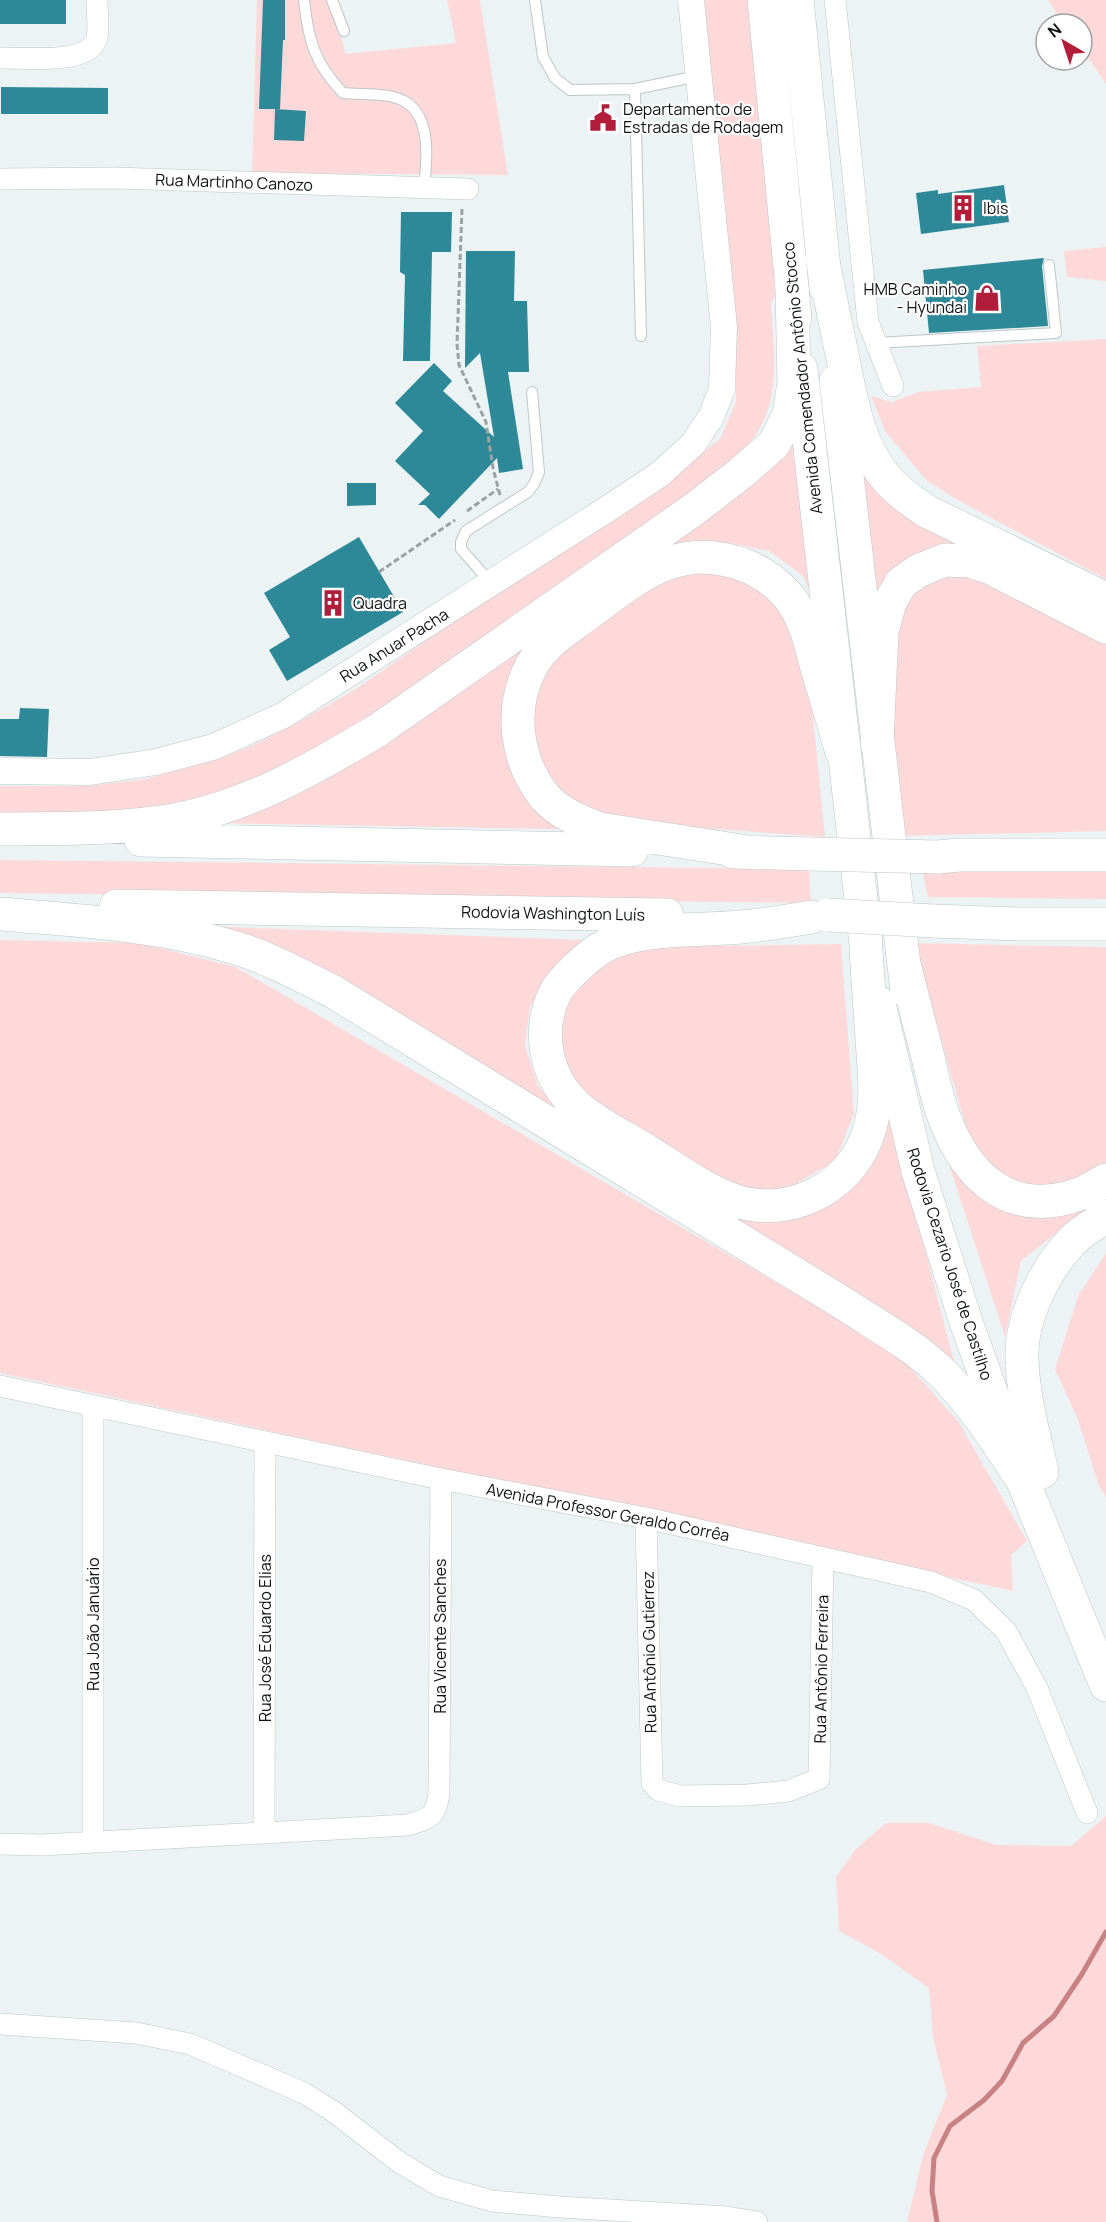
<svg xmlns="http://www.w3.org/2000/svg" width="1106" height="2222" font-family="Manrope,sans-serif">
  <rect width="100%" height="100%" fill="#ebf3f5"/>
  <path fill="#fed9d9" d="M257,0H335L345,54L456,43L447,0H480L508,175L252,173Z
    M698,0H758L777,293L771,303C773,344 781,388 761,426C753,441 740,454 730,466L306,760L171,815L0,825V786H87L146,779L219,759L260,742L297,723L356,689L427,640L607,522L720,439L736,402V360Z
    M1048,0H1106V84L1082,49V24H1064Z
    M1106,247V281L1067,277L1064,251Z
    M1106,339V579L961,502L927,481L885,431L871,396L892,402L918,392L981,387L977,346Z
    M801,424L819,615L803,576L769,551L728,543H683L508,703L559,829L208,823L347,762L769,471Z
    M852,444L987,556L873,609Z
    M688,564L738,572L772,591L809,675L825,837L605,821L561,801L537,769L532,681L563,643Z
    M972,571L1106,641V831L898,836L889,728L902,599L936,574Z
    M0,860L809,869L811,903L0,893Z
    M922,870H1106V899L928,897Z
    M199,926L585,940L557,968L530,1006L525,1046L538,1086L569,1119L763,1220L890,1115L955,1365Z
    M0,940L139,943L236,967L897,1353L958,1421L1027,1541L1011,1555L1013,1591L0,1373Z
    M914,943L1106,947V1170L1037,1191L998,1181L974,1150L961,1110Z
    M841,944L854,1114L835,1161L783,1191H730L570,1092L554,1006L603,957L650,947Z
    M948,1161L992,1198L1106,1190V1202L1074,1219L1021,1261L1005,1337Z
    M1106,1253V1497L1099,1486L1078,1420L1055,1369L1078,1296Z
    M1106,1816V2222H907L924,2152L947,2095L933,2037L929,1988L881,1954L839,1931L836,1877L856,1849L886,1823H929L996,1845L1071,1846Z"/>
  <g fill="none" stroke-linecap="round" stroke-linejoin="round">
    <path stroke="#c88285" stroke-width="5" d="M937,2222L932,2191L934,2158L950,2126L984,2100L1002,2081L1023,2043L1054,2016L1082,1974L1106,1932"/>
  </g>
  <path fill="#2d8897" d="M0,0H66V24H0Z
    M263,0H285V40H283L280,109H259Z
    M1,87L108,88V114H1Z
    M275,109L306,111L304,141L274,140Z
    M1004,185L1009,222L921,234L916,193L938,190V194Z
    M401,212H452L451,252H432L430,361H403L405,275L400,272Z
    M466,251H515L514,301H527L529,372H508L523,469L499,473L497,458L439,519L425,505H418L430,494L395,461L423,431L395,403L434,363L452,381L443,391L494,437L480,353L465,368Z
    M1044,258L1042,266L1048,326L929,333L923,270Z
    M347,483H376V505L347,506Z
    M359,537L403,612L287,681L269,650L290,637L264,593Z
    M20,708L49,709L47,757L0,756V719H19Z"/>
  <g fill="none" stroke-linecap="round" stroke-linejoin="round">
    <defs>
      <path id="service" d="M304,0C308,40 315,64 343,93C362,95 387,92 404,101C432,116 427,161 424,187
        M332,0L344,31
        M535,0L543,57L555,78L570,90L635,89
        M641,336L635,89L698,76
        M876,343L1056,333L1049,265
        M491,583L461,549V542L466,531L528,492L534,484L539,472L532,392"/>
      <path id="minor" d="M835,0L868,322L893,386
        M0,58C23,57 89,66 97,38C99,27 97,12 97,0
        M0,179L114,178L468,189
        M0,1386L441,1479L646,1518L931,1582L974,1600L1006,1631L1037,1688L1087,1813
        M93,1406V1842
        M646,1518L652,1783L658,1790L680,1796L748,1795L788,1791L819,1779L823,1559
        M264,1833L265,1443
        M0,1844L42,1845L408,1825C431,1818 436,1817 439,1792L441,1479
        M0,2024L136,2033L190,2044L304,2093L334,2112L399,2162L439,2186L492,2201L560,2207L727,2217L757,2222"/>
      <path id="tertiary" d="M0,771L90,772L156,762L213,747L282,716L612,506L660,474L693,444L711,417L722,389L724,327L691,0"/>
      <path id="primary" d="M764,0L795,318
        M797,0L826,288
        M801,369L866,944
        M836,381L907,991
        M879,1003L918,1171L965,1319L1023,1481L1106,1685"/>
      <path id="motorway" d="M822,258C829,290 835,322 842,354C851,397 857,444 887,479C898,492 912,501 926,511L1106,599
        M877,743L882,631L890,602L901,583L918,571L945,560L970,561L991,568L1106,627
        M0,829C57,828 117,830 174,820C247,807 315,768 378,730L693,510L741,473L774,444L789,415L794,383L792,289
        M141,840L632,850
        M732,852L811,854
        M754,853L600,829C581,822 559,813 545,797C515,760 509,707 532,665C544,643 569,628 589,613C639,576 678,541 744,565C763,572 783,587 794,604C806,623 811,646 817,668C826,697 834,726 843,755
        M938,857L959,855H1106
        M116,906L667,915
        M0,914C79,921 159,924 236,948C269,958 300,975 332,991L846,1305C878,1326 913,1345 940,1371C973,1403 998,1443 1023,1481
        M811,917C788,921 764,925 741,927C699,931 634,926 598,950C586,958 562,980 555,993C536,1033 546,1080 579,1108C598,1124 626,1138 647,1151C674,1168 703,1189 733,1200C786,1219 848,1190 867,1137C879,1106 874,1072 872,1039C870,1009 868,980 866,950
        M933,921L1019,924H1106
        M904,964C912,996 921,1029 929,1061C933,1079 937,1097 943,1114C966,1178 1011,1220 1082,1193C1090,1190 1098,1184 1106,1180
        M1042,1472C1034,1435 1023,1397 1022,1359C1020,1319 1045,1269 1073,1240C1082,1231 1095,1224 1106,1216"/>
    </defs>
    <use href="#service" stroke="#bec6c7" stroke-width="12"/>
    <use href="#minor" stroke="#bec6c7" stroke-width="22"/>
    <use href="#tertiary" stroke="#bec6c7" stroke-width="27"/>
    <use href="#primary" stroke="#bec6c7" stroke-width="34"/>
    <use href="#motorway" stroke="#bec6c7" stroke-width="34"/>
    <path stroke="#9ca2a4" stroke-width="3" stroke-dasharray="6 3" stroke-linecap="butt" d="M462,209L457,344L459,365L486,422L493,468L500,495
      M467,511L498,489
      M379,572L455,520"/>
    <use href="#service" stroke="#fff" stroke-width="10"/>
    <use href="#minor" stroke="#fff" stroke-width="21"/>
    <use href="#tertiary" stroke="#fff" stroke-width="26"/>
    <use href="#primary" stroke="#fff" stroke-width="33"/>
    <use href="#motorway" stroke="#fff" stroke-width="33"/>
    <defs>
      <path id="motorway-bridge" d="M811,854L938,857
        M828,915L933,921"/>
    </defs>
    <use href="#motorway-bridge" stroke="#bec6c7" stroke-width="34" stroke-linecap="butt"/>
    <use href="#motorway-bridge" stroke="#fff" stroke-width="33"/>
  </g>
  <defs>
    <symbol id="civic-bare" viewBox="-9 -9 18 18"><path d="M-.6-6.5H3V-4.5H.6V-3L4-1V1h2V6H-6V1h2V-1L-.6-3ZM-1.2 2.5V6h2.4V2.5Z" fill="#b11d3b" stroke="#fff" stroke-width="2.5" paint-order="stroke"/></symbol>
    <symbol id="building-bare" viewBox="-9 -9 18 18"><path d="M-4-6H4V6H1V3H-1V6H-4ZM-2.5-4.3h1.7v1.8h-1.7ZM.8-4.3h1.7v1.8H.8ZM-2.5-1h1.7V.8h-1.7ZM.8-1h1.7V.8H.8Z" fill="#b11d3b" stroke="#fff" stroke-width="2.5" paint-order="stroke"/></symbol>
    <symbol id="shop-bare" viewBox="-9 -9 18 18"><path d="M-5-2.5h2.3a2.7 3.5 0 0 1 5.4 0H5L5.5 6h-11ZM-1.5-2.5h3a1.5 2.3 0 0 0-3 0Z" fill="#b11d3b" stroke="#fff" stroke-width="2.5" paint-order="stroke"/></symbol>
  </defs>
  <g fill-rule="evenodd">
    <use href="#civic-bare" x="584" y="99" width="38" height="38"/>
    <use href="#building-bare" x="944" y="189" width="38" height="38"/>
    <use href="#shop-bare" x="968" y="279" width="38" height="38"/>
    <use href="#building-bare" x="314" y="584" width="38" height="38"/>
  </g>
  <g text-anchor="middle" stroke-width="4.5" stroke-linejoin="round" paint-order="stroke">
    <g font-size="16" fill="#101213" stroke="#fff" text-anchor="start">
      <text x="623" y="115">Departamento de<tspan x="623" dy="18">Estradas de Rodagem</tspan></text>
      <text x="983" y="214">Ibis</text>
      <text x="967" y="295" text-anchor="end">HMB Caminho<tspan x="967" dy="18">- Hyundai</tspan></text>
      <text x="353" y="609">Quadra</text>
    </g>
    <g font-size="16" fill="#101213" stroke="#fff">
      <text transform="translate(234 182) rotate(2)" y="6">Rua Martinho Canozo</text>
      <text transform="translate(802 378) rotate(-96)" y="6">Avenida Comendador Antônio Stocco</text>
      <text transform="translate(394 645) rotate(-32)" y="6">Rua Anuar Pacha</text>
      <text transform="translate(553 913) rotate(1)" y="6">Rodovia Washington Luís</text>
      <text transform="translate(950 1264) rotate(72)" y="6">Rodovia Cezario José de Castilho</text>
      <text transform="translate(608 1512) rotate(11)" y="6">Avenida Professor Geraldo Corrêa</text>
      <text transform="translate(93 1624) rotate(-90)" y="6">Rua João Januário</text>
      <text transform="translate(440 1636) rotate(-90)" y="6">Rua Vicente Sanches</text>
      <text transform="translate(265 1638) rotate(-90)" y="6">Rua José Eduardo Elias</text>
      <text transform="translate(649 1652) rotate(-91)" y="6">Rua Antônio Gutierrez</text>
      <text transform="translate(821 1669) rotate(-89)" y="6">Rua Antônio Ferreira</text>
    </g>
  </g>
  <g transform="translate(1064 42) rotate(321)"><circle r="28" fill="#ffffff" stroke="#9fa0a1" stroke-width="1.5"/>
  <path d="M0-4.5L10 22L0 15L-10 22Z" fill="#b11d3b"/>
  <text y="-9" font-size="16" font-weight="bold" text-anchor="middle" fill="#101213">N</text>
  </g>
</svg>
